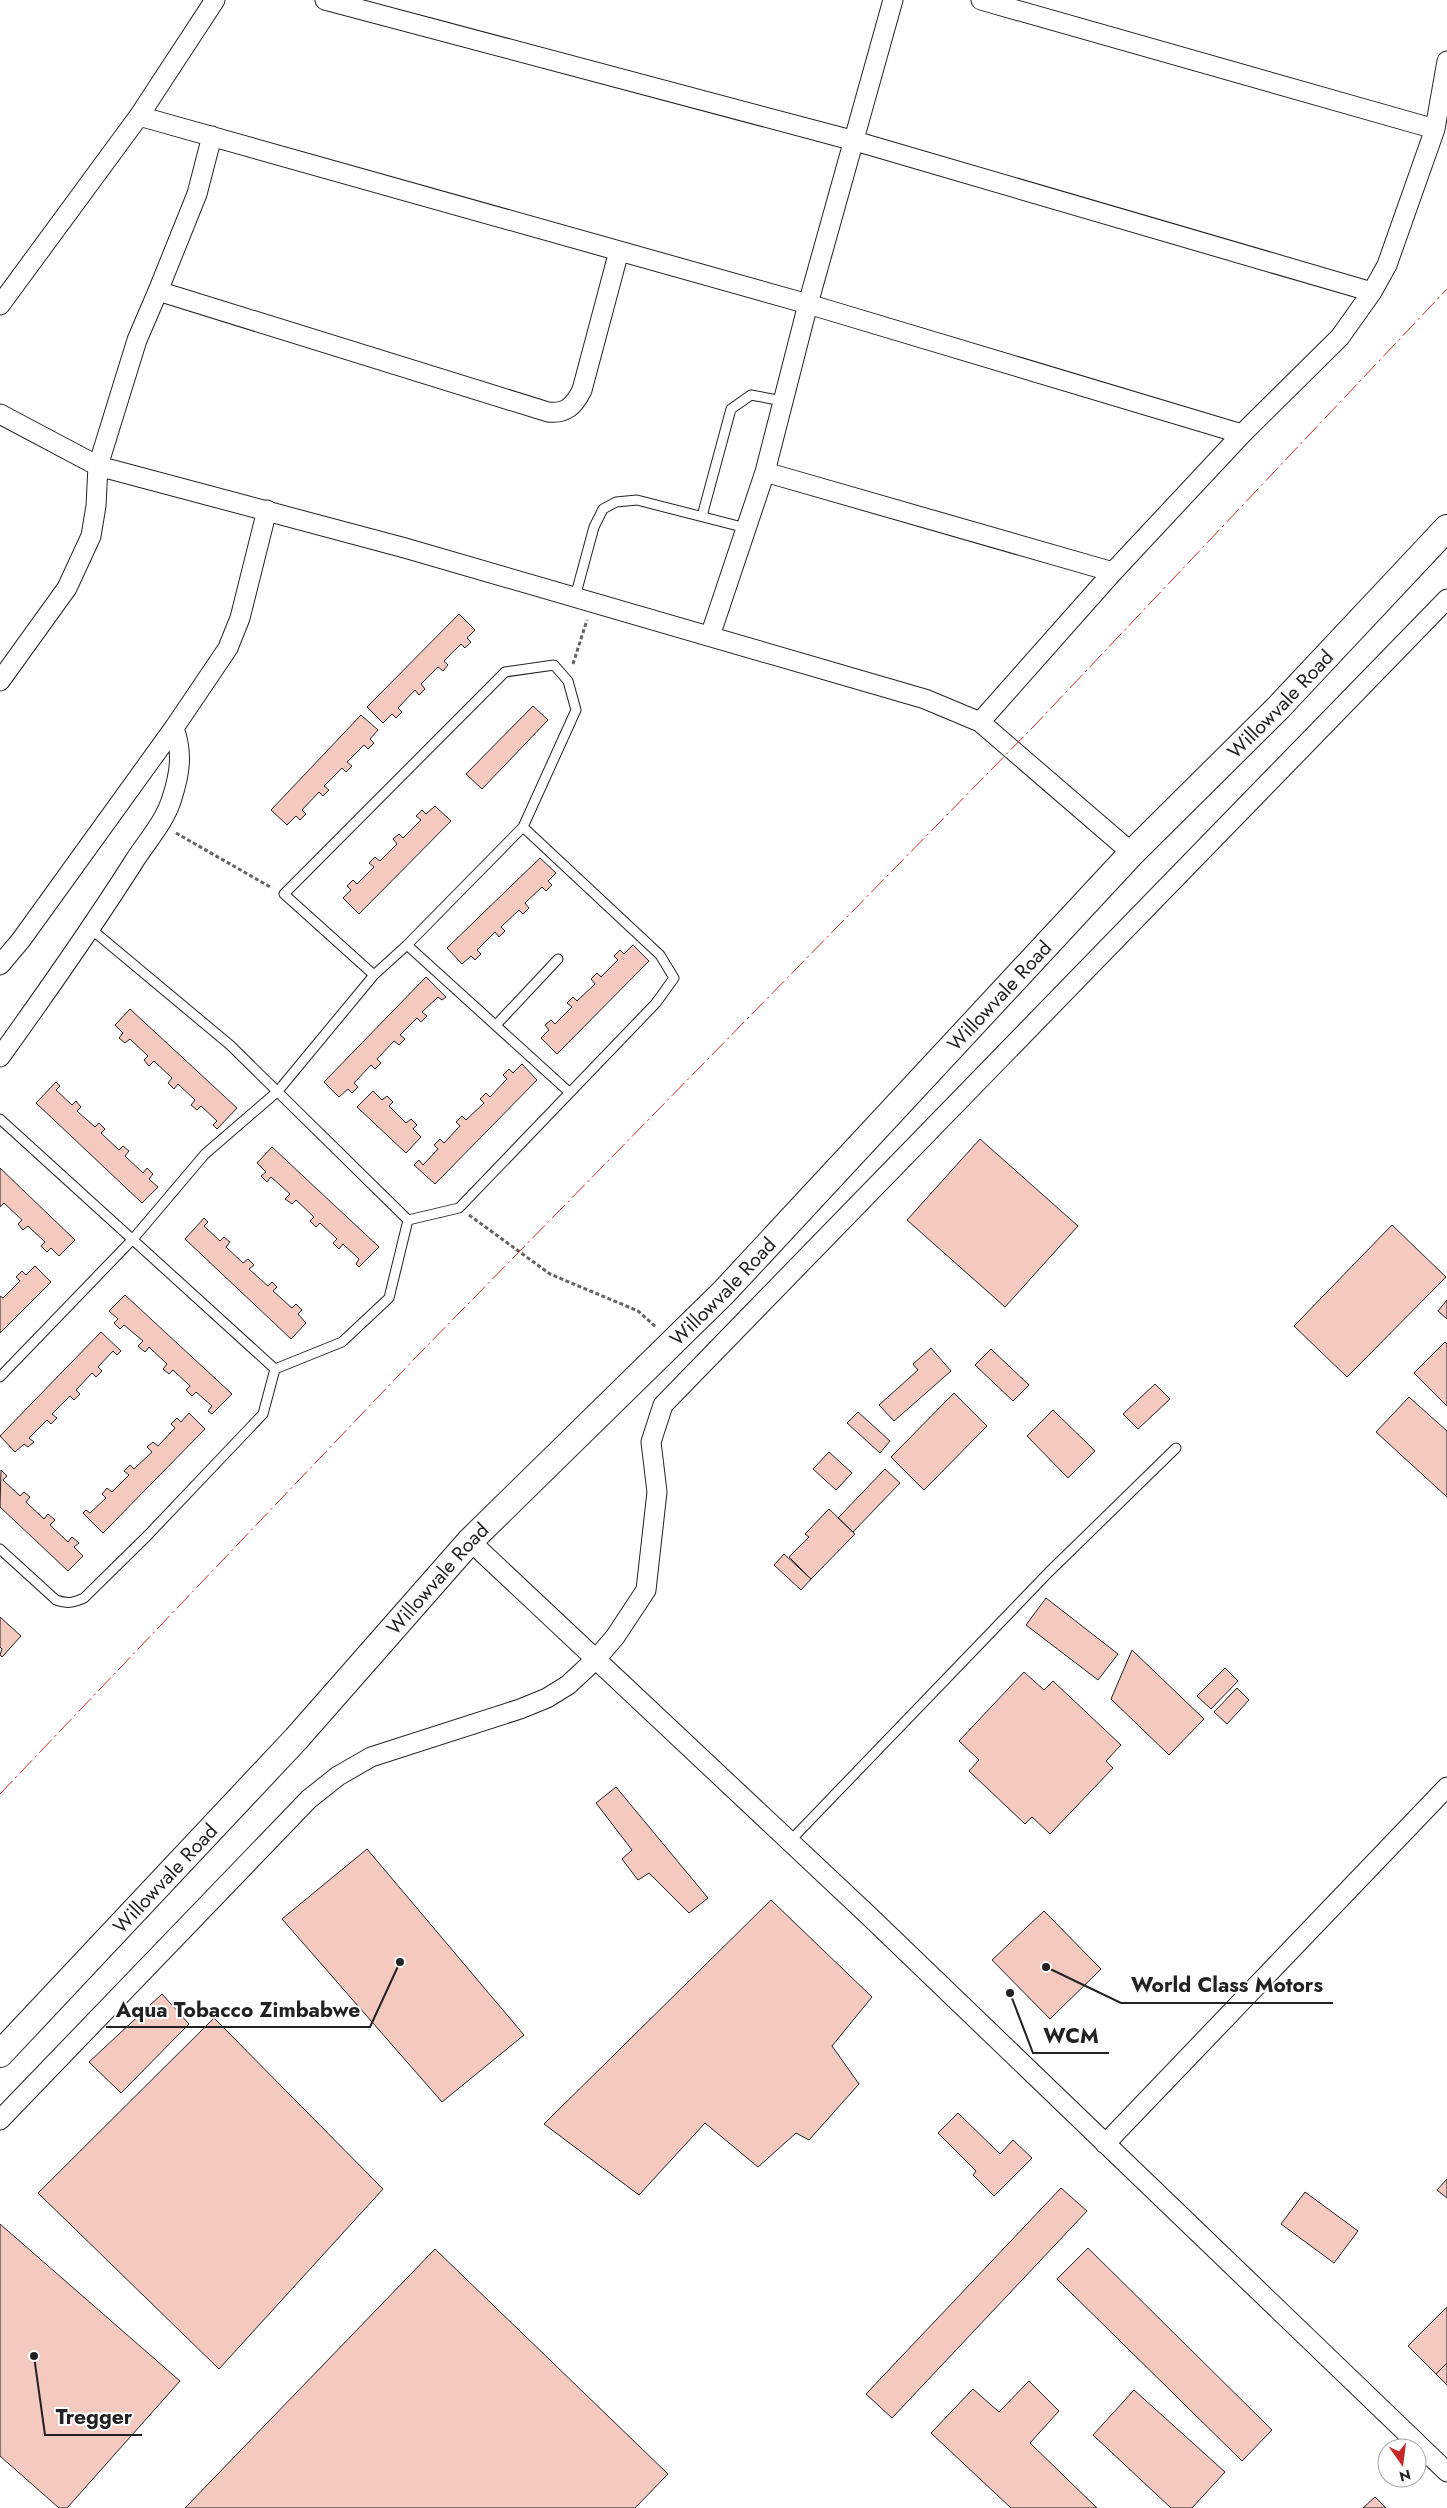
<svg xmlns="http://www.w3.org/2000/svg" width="1447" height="2508" font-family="Jost,sans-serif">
  <rect width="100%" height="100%" fill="#fff"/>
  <path fill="#f3c9c0" stroke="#222" d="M459,614L475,630L467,638L471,642L465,648L461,644L444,661L448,665L443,671L438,667L421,684L425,689L419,695L415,690L398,708L402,712L396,718L392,714L383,723L367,707Z
    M533,706L548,720L482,789L466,774Z
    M361,715L378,730L370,739L374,743L368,749L364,745L347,762L352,766L346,772L342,768L324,786L329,790L323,796L319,792L302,810L306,814L300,820L296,816L287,825L271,810Z
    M435,806L451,821L359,914L343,898L351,890L347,886L353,880L357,884L374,867L369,863L375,857L380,861L397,844L393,839L399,834L403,838L421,820L416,816L422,810L426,814Z
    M540,858L556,873L548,881L552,885L546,891L542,887L525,903L529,908L523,914L519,910L501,927L505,931L499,937L495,932L477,950L481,954L475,960L471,956L462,964L447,948Z
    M633,945L649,961L557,1054L541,1038L549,1030L545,1025L551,1020L555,1024L572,1007L567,1003L573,997L577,1001L595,984L591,979L597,973L601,977L618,960L614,956L620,950L624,954Z
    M426,977L446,997L442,1000L438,997L422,1012L427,1016L421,1022L417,1018L400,1035L405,1039L399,1045L394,1041L377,1059L381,1063L375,1069L371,1065L354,1083L358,1087L352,1093L348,1089L339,1097L324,1082Z
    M130,1009L237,1108L217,1129L213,1125L217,1121L201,1106L197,1110L191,1105L195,1100L178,1084L174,1089L168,1083L172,1078L154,1061L149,1066L144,1060L148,1056L130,1039L125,1043L119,1038L123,1033L115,1025Z
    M522,1064L537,1080L435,1184L414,1165L419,1160L423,1165L438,1149L434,1145L440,1139L444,1143L460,1126L456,1122L462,1116L466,1120L484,1103L480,1099L486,1093L490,1097L507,1079L503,1075L509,1069L513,1073Z
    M56,1082L60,1086L56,1090L72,1105L76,1101L81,1107L77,1111L95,1127L99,1123L105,1129L101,1133L119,1150L123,1146L129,1151L125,1156L143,1173L147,1168L153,1174L149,1179L158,1187L142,1203L36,1103Z
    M373,1091L382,1100L387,1096L393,1102L389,1106L406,1123L411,1119L417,1125L413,1129L421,1137L406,1153L357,1107Z
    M980,1139L1078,1226L1005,1307L907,1220Z
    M272,1147L379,1247L359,1267L356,1264L359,1259L343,1244L339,1249L333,1243L337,1239L320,1223L316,1227L310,1221L314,1217L296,1200L292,1204L285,1199L290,1194L271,1177L267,1182L261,1176L266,1172L257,1163Z
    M0,1168L75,1240L59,1256L51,1248L47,1252L41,1246L45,1242L28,1226L23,1230L18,1224L22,1220L4,1203L0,1207Z
    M204,1218L208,1222L204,1226L220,1241L224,1237L230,1242L226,1247L243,1263L248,1259L254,1265L249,1269L268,1286L272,1282L277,1287L273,1291L292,1308L296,1304L302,1310L298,1314L306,1323L291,1339L185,1239Z
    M1392,1225L1446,1277L1347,1377L1294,1326Z
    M35,1266L51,1282L0,1333V1296L3,1298L20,1281L16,1277L22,1271L26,1275Z
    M125,1295L232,1394L212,1414L208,1411L212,1406L196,1392L192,1396L186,1390L190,1386L173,1370L169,1374L163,1369L167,1364L149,1347L145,1352L138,1346L143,1341L124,1325L120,1329L114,1323L118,1319L109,1311Z
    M1447,1300V1319L1438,1311Z
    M101,1332L121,1351L117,1355L113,1351L98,1367L102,1371L96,1377L92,1373L76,1390L80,1394L74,1400L70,1396L52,1414L57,1418L51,1424L47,1420L29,1438L34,1442L28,1447L24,1444L15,1452L0,1436Z
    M1445,1342L1447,1344V1406L1414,1373Z
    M931,1348L951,1371L894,1421L879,1405L918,1370L913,1364Z
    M991,1349L1029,1385L1013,1401L975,1365Z
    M1155,1384L1170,1399L1138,1429L1123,1414Z
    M954,1393L987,1426L924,1490L891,1457Z
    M1409,1397L1447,1431V1497L1376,1432Z
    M1053,1410L1095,1451L1068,1478L1027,1436Z
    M858,1412L890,1441L880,1453L847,1423Z
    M189,1413L205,1429L103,1533L83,1513L86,1510L90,1513L106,1498L102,1494L107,1488L112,1492L129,1475L124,1471L130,1465L134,1469L152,1452L147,1447L153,1442L158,1446L175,1428L171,1424L177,1418L181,1422Z
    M829,1452L852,1473L836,1490L813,1469Z
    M885,1469L900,1483L853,1532L838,1518Z
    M1,1470L7,1476L3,1480L20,1496L24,1492L30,1497L26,1502L44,1519L48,1514L55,1520L50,1525L68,1542L72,1537L79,1543L74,1547L83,1556L68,1571L0,1507Z
    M829,1509L855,1534L811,1579L789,1557L809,1537L805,1534Z
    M784,1554L811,1579L801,1590L774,1565Z
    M1046,1598L1118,1654L1098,1680L1026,1625Z
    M0,1617L21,1636L2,1657L0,1655L2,1649L0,1647Z
    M1132,1650L1204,1719L1169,1755L1111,1699Z
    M1225,1668L1238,1681L1211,1709L1197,1696Z
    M1024,1672L1044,1690L1053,1681L1121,1745L1106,1761L1113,1768L1050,1834L1032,1817L1025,1824L969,1771L979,1760L959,1741Z
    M1237,1688L1249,1700L1227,1724L1214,1712Z
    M616,1787L708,1898L689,1913L649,1873L638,1880L622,1859L632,1850L596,1803Z
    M367,1849L524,2035L442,2102L282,1919Z
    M771,1900L872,1997L832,2046L859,2084L809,2140L796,2133L758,2167L705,2123L639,2195L544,2124Z
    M1044,1911L1101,1969L1050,2019L992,1960Z
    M162,1994L189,2024L121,2093L89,2062Z
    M214,2018L383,2189L219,2369L38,2193Z
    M958,2113L1000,2154L1013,2140L1032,2158L994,2196L973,2175L976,2171L938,2133Z
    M1447,2179V2198L1437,2190Z
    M1061,2188L1087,2211L892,2418L866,2394Z
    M1305,2192L1358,2231L1334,2263L1281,2224Z
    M0,2224L180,2381L67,2508H59L0,2456Z
    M1088,2248L1272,2430L1242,2461L1057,2279Z
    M435,2249L668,2474L635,2508H185Z
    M1447,2307V2363L1436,2374L1408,2346Z
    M1447,2363V2385L1436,2374Z
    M1029,2381L1059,2411L1030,2443L1097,2508H1011L931,2433L973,2389L999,2412Z
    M1134,2390L1225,2472L1192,2508H1171L1093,2435Z
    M1375,2497L1386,2508H1363Z"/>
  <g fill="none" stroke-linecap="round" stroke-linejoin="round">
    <defs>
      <path id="lane" d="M702,516L731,409L751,395L783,401
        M575,597L594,527L603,509L616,502L637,500L746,528
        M91,929L230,1045L408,1220L459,1208L656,1003L674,978L660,955L523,827
        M407,945L569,1092
        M496,1025L558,959
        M0,1119L275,1369
        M0,1377L133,1239L205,1154L278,1091L374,975L407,945L523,827L576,710L568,681L554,665L505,672L284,894L374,975
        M0,1549L56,1600C67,1604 73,1603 84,1598L148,1535L263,1414L275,1369L342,1342L389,1298L408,1220
        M790,1841L1049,1572L1176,1448"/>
      <path id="street" d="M325,0L855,141L1372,292
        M981,0L1435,129
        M139,116L808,304L1242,434
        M212,136L197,194L158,291L548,412C566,414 574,406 582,390L619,251
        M0,305L139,116L215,0
        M0,414L98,466L405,548L925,699L980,722L1132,853
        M765,472L1113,572
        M710,636L765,472L808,304L893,0
        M0,681L67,588L91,536L96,506L98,466L137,340L158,291
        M980,722L1113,572L1242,434L1340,337L1372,292L1387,265L1435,129L1447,61
        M0,965L21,940L174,728L228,648L240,618L267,510
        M0,1057C46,993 91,929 133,863C146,842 165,822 172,798C180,773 183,753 174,728
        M470,1541L868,1915L1447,2472
        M0,2120L309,1799L338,1776L371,1757L520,1709L547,1698L568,1685L596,1659L615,1637L646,1590L657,1492L651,1442L663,1405L1447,599
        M1105,2144L1447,1787"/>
      <g id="secondary">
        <path id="s1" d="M0,2054L296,1739L470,1541L724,1292L1132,853L1278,708L1447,528"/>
      </g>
    </defs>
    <use href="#lane" stroke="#222" stroke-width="11"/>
    <use href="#street" stroke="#222" stroke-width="21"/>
    <use href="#secondary" stroke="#222" stroke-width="28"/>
    <path stroke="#646464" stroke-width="3" stroke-dasharray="4 2.5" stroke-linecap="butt" d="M573,664L587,620
      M176,833L272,888
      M469,1215L550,1274L638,1311L656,1327"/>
    <use href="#lane" stroke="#fff" stroke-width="9"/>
    <use href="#street" stroke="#fff" stroke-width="19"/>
    <use href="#secondary" stroke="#fff" stroke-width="26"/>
    <path stroke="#c62828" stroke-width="1" stroke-dasharray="18 4 2.5 4" stroke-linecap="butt" d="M0,1794L418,1355L1034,726L1447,289"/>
  </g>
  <g text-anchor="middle" stroke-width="4" stroke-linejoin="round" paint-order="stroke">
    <g font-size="20" fill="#222" stroke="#fff">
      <text dy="7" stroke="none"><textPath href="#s1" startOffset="1861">Willowvale Road</textPath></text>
      <text dy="7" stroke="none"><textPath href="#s1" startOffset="1456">Willowvale Road</textPath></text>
      <text dy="7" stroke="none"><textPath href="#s1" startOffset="1051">Willowvale Road</textPath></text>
      <text dy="7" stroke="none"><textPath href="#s1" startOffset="646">Willowvale Road</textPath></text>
      <text dy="7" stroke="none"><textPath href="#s1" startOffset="241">Willowvale Road</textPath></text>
    </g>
  </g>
  <path fill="none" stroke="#222" stroke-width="2" d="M1046 1967L1121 2003H1333M400 1962L370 2027H106M1010 1993L1033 2053H1109M34 2356L45 2435H142"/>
  <g fill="#222" stroke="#fff" stroke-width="2">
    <circle cx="1046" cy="1967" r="5"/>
    <circle cx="400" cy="1962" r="5"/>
    <circle cx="1010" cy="1993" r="5"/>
    <circle cx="34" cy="2356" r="5"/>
  </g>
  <g font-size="21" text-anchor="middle" font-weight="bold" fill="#222" stroke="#fff" stroke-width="4" stroke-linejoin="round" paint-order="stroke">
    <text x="1227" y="1992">World Class Motors</text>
    <text x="238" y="2017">Aqua Tobacco Zimbabwe</text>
    <text x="1071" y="2043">WCM</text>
    <text x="94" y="2424">Tregger</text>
  </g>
  <g transform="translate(1402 2463) rotate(166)"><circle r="24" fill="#ffffff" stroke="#a7a7a7"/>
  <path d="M0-4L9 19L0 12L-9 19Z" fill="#c62828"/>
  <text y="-8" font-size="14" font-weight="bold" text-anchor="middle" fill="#222222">N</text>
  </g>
</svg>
